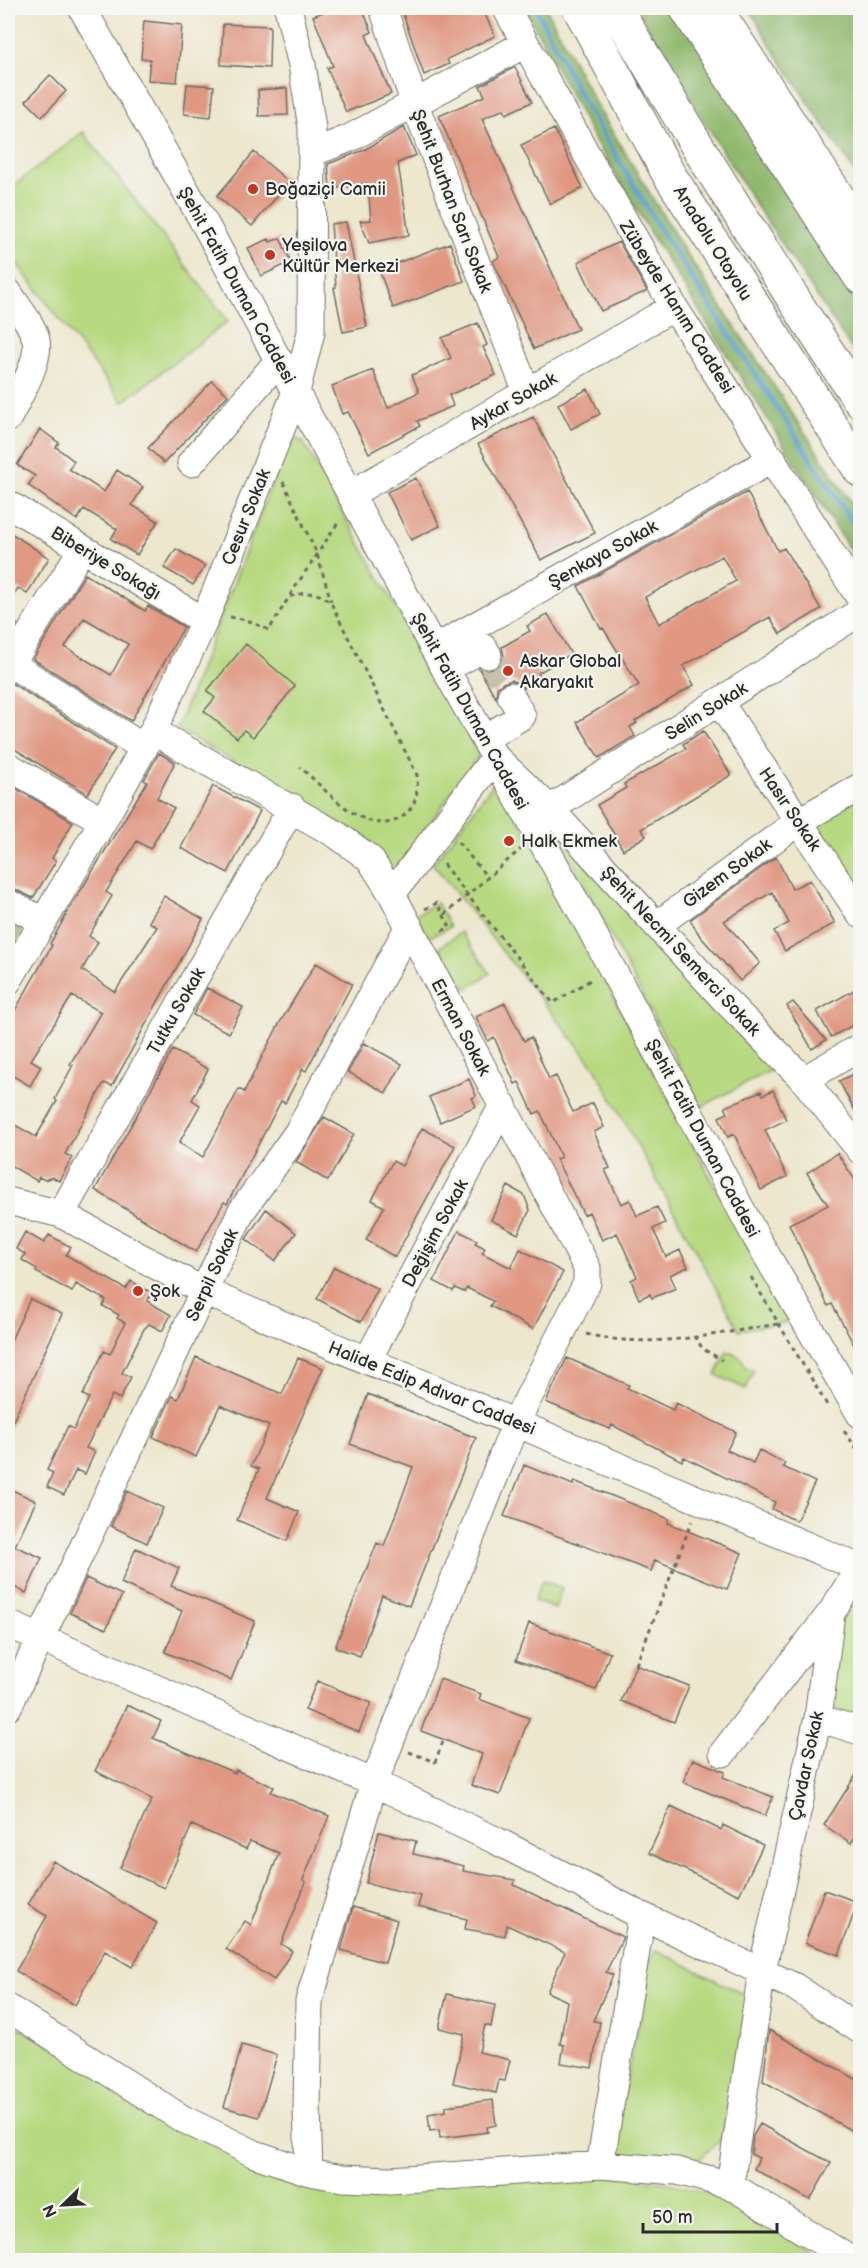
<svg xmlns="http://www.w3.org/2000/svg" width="868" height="2268" font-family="'Balsamiq Sans',sans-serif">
  <rect width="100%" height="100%" fill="#f6f6f2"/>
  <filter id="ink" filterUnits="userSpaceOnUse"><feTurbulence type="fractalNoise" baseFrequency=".0167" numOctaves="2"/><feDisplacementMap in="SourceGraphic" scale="12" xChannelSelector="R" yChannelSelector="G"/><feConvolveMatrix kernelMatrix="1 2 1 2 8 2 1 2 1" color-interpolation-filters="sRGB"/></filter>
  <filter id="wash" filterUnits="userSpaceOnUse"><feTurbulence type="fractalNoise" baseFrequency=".008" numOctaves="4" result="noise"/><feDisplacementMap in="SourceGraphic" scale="24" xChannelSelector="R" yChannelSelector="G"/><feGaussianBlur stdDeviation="1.35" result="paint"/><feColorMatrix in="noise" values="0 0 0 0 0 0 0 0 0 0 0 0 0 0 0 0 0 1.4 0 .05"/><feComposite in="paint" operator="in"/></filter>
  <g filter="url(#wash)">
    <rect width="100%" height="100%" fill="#ece7cd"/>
    <path fill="#b7d980" stroke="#718256" stroke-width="1.5" d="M83,132L228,321L123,402L8,252V190Z
      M296,439L303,442L479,755L393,874L369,840L177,729L286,448Z
      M497,779L788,1322L739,1330L594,1066L433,864Z
      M860,787V894L808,816Z
      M557,833L771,1070L701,1107Z
      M437,903L450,927L428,938L416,914Z
      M461,932L490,973L467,989L439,948Z
      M727,1351L742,1358L745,1367L754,1370L746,1389L716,1375Z
      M542,1580L562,1588L555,1609L534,1601Z
      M860,1587V1719C847,1715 836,1713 830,1700L840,1614Z
      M656,1950L751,1998L723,2137L695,2163L614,2155L613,2144L642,2005L646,1968Z
      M8,2022L297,2180L604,2175C651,2179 700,2185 742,2208C771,2223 797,2243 824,2260H8Z"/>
    <path fill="#91b96e" stroke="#5e724c" stroke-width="1.5" d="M525,8H546L595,103L684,250L860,516V566L654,239L590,132Z
      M638,8H674L860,299V361L754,202L656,43Z
      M749,8H860V180L773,49Z
      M8,912L15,916L22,933L8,962Z"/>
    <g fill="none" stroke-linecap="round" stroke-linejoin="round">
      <path stroke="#609fd2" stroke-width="5" d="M536,8L579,94L660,229L860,534"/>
    </g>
    <g id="blocks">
      <path fill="#e09883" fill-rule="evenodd" d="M334,8H362L372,32L366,35L391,94L346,112L327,68L333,66L313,16Z
        M401,8H482L495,36L447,59L449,64L424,75Z
        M144,21L182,25L177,82L148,80L150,59H141Z
        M223,24L270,26L269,68L221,65Z
        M515,67L532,102L506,114L504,109L482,119L578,329L534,349L493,261L499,257L439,116L485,96L480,86Z
        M50,75L66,91L42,117L26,101Z
        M187,84L214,86L211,117L184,114Z
        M287,88L288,115L259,116L258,90Z
        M404,127L416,155L398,163L409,235L369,243L360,221L371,220L368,183L330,189L328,164L364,150Z
        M554,129L583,188L550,204L521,145Z
        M254,152L289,182L252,226L217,196Z
        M346,222L367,327L343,332L334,288L336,287L331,224Z
        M280,238L291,262L261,276L248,248L269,239L270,242Z
        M619,242L647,291L601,311L578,262Z
        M450,243L464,281L393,308L379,270Z
        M478,323L487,345L483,347L496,375L449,395L453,406L417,421L420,426L369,453L348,412L342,414L332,386L373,370L388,408L419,392L412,375L451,358L442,338Z
        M212,381L228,395L164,463L148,448Z
        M588,389L600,414L571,429L558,404Z
        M533,417L595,533L541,560L478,444Z
        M40,429L59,443L56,447L74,461L69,469L104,492L117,470L143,487L132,505L158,521L137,555L111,539L117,529L84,509L77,520L28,485L35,476L17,465Z
        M416,478L440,526L411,540L387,492Z
        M747,492L778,551L784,548L821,609L780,634L770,617L683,666L694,685L635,721L637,723L630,727L635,736L599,758L577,722L639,685L603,628L601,629L578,586ZM722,556L736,581L659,624L645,597Z
        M8,531L49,558L27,594L18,588L8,604Z
        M176,549L205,566L193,585L164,568Z
        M85,574L145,611L148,606L184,627L131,721L33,659ZM84,618L128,644L111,675L65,647Z
        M548,614L571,654L538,673L541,678L525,688L512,680L503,683L497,688L496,698L479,669L489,671L496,668L504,656L502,647L530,631L527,626Z
        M8,617L17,624L8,640Z
        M246,644L295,686L253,737L244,730L237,738L204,711L215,698L207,691Z
        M13,684L115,749L88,794L8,745V685Z
        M703,731L731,775L641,829L646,836L623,850L597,805L626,788L624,784L686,749L683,744Z
        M159,753L175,762L157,798L174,808L150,849L137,841L106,892L112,896L89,936L98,942L82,970L115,992L157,927L149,922L164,896L203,919L112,1086L104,1083L65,1154L72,1158L59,1181L52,1177L45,1180L39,1177L37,1181L8,1164V1121L36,1137L57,1101L55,1099L73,1065L70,1064L101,1012L72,996L31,1060L41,1066L30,1086L8,1073V1023L52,945L50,944L70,908L147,782L144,780Z
        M213,786L260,811L228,873L181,848Z
        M14,787L73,822L52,858L56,861L33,898L8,886V798Z
        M776,857L792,889L810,880L835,923L785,951L774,931L789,923L772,892L724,921L760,963L740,981L700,936L690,920Z
        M316,963L352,984L306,1071L303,1069L285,1103L281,1101L227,1204L224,1202L196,1252L95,1190L173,1050L208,1069L192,1100L200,1105L179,1143L203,1157L239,1089L244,1092L279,1024Z
        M861,986V1021L831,1037L817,1011Z
        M207,988L243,1007L229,1033L193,1015Z
        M793,1002L826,1040L812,1049L787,1006Z
        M505,1003L524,1041L531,1037L549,1079L556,1076L573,1112L593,1103L604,1127L594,1132L610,1168L605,1170L621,1204L630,1200L637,1216L657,1207L665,1223L653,1229L666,1257L680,1250L688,1267L670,1275L676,1288L652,1298L650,1294L639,1299L631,1280L637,1277L617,1233L602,1240L589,1212L584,1215L556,1159L561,1157L540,1111L534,1114L519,1082L515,1084L494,1037L488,1041L476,1017Z
        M364,1043L402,1064L386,1093L348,1072Z
        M861,1070V1122L839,1081Z
        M469,1079L476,1096L472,1098L476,1106L440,1122L429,1097Z
        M773,1090L786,1120L765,1130L787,1177L761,1190L734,1134L728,1137L719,1117L728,1113L725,1107L761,1091L763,1095Z
        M324,1117L354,1134L328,1181L296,1162Z
        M422,1128L455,1146L395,1257L366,1240L384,1207L372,1200L393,1161L402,1166Z
        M837,1153L861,1189V1358L832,1304L828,1306L789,1224L828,1205L807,1173Z
        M508,1186L524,1195L530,1210L518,1234L491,1220Z
        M266,1209L296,1233L275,1261L246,1239Z
        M459,1231L477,1240L475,1243L485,1248L482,1253L511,1268L520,1249L563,1272L533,1329L490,1306L493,1301L467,1288L464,1292L455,1288L453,1291L434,1281Z
        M25,1232L44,1243L49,1235L71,1247L66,1255L126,1289L131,1281L152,1293L147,1301L171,1315L162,1331L149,1324L144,1329L122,1373L131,1377L120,1399L112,1395L86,1448L95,1452L85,1474L76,1470L64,1495L47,1487L53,1473L47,1470L68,1426L74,1429L89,1398L83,1395L104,1351L110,1354L125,1323L117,1318L119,1315L103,1306L106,1300L76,1284L72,1292L36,1272L37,1269L22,1260L25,1254L16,1249Z
        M334,1267L378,1289L361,1322L317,1299Z
        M30,1299L62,1314L8,1432V1347Z
        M196,1357L282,1394L298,1358L323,1368L267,1498L299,1512L287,1541L237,1520L259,1469L251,1466L269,1426L220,1405L196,1457L153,1437L172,1396L178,1399Z
        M567,1358L629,1385L627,1388L673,1410L676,1403L736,1432L727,1450L753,1463L759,1450L785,1463L783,1467L815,1482L796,1521L772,1509L775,1502L684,1457L682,1461L612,1425L610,1429L546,1402Z
        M368,1394L476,1438L409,1606L382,1595L360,1656L335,1647L377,1543L384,1546L413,1467L350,1444Z
        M524,1465L573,1485L574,1481L630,1503L669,1519L668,1523L742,1553L727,1589L655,1560L651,1571L504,1516Z
        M8,1488L36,1501L15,1546L42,1558L26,1593L8,1584Z
        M127,1491L163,1508L147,1543L111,1526Z
        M136,1548L179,1568L171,1586L255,1621L231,1680L165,1652L182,1611L121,1583Z
        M86,1578L122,1595L106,1629L70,1613Z
        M529,1623L610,1653L596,1690L516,1660Z
        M636,1665L689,1686L674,1722L621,1701Z
        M440,1679L481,1694L479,1699L529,1718L500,1795L471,1785L482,1754L421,1731Z
        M317,1681L371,1703L359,1732L305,1710Z
        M127,1705L161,1721L153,1738L235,1773L236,1770L274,1787L271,1792L329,1816L303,1880L306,1882L281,1944L292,1951L274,1980L226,1949L245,1921L251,1925L279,1853L250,1841L246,1849L192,1825L164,1888L120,1868L152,1799L95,1771Z
        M693,1759L725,1772L723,1777L773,1797L765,1816L683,1782Z
        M861,1767V1828L851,1843L824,1825Z
        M671,1806L721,1830L723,1825L763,1845L739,1895L649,1853Z
        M379,1832L416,1841L413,1854L464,1866L463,1871L515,1880L514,1885L623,1937L606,1972L613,1975L593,2021L600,2022L592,2068L561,2063L564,2045L560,2044L567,2001L547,1992L565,1952L507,1925L505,1936L465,1929L467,1919L418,1907L421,1896L366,1883Z
        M53,1861L157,1923L132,1967L105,1951L75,2005L16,1971L47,1916L28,1905Z
        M824,1890L858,1902L839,1955L805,1943Z
        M353,1907L397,1920L385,1963L341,1950Z
        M447,1994L495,2005L491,2027L485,2025L479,2052L510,2060L505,2081L499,2080L496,2093L453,2083L464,2034L439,2028Z
        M769,2030L861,2082V2136L763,2081Z
        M242,2045L277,2055L259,2117L224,2107Z
        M493,2100L496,2125L487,2127L488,2132L440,2138L439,2130L430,2131L428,2114L446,2111V2106Z
        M760,2124L831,2163L810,2200L754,2169L759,2158L751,2154L753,2136Z"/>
    </g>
  </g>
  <g filter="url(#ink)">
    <use href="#blocks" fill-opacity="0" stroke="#6f6d64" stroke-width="1.5"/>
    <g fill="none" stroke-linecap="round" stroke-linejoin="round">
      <path stroke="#c5c1ad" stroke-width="27" stroke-dasharray="27 14" stroke-linecap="butt" d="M488,655L511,696"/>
      <defs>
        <path id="minor" d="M82,8L206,226L434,649L587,922L757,1239L860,1414
          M383,8L415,105L527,393
          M506,8L598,175L674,307L860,598
          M312,153L350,138L525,44
          M8,292C17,307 32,323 36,340C41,361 17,399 8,418
          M191,463L279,360
          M351,494L674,307
          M8,504L204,621
          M434,649L773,459
          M8,662L144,748
          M8,669L82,549
          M445,669L484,648L488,655
          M720,703L860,914
          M485,738L522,716L511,696
          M8,766L103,821
          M550,809L860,612
          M392,894L495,757L550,809L724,999L804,1080L860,1150
          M8,903L43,921
          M657,925L799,821L860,787
          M8,981L103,821L153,731L204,621L296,392L311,332L312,128L302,65L288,8
          M804,1080L860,1047
          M8,1201L61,1214L205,1292L860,1568
          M61,1214L292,807
          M367,1361L503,1105
          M8,1624L374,1783L497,1841L642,1916L795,1987L860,2030
          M8,1707L241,1212L298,1132L409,926
          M818,1718L860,1731
          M723,1753L830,1614
          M8,2008L181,2118L255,2154L309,2172L307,2108L309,2001L374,1783L516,1422L587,1283V1268L392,894L370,859L337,835L153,731
          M600,2165L642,1916
          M309,2172L343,2178L391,2180L600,2165L677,2171L730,2185L851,2260
          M730,2185L762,1971L818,1718L831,1613L860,1567"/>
        <path id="major" d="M686,8L860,277
          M715,8L860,231"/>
        <path id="highway" d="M579,8L668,173L860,470
          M616,8C692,142 775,272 860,401"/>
      </defs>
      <use href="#minor" stroke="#6f6d64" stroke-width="29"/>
      <use href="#major" stroke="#6f6d64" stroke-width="35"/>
      <use href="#highway" stroke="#6f6d64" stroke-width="35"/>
      <path stroke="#6f6d64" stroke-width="3" stroke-dasharray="4.5 4.5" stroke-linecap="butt" d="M283,482L317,554L331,601
        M290,595L339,521
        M230,617L247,620L269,630L289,597C304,592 319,590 331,603L417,775C418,792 417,806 402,817C367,841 325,788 300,767
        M458,842L488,878
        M443,864L553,1003L592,979
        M425,909L437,903L450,927L438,933
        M444,915L521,849
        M751,1277L827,1405
        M586,1334C651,1350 713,1334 778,1324
        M694,1336L703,1349L722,1360
        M844,1431L860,1453
        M636,1665L692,1521
        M409,1752L435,1762L444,1739"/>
      <use href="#minor" stroke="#fff" stroke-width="27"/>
      <use href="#major" stroke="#fff" stroke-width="33"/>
      <use href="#highway" stroke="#fff" stroke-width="33"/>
    </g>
  </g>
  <g fill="#c8321e" stroke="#f6f6f2" stroke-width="2">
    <circle cx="253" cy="189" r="6"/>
    <circle cx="270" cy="255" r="6"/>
    <circle cx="508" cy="671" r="6"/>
    <circle cx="509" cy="841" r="6"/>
    <circle cx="138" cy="1291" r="6"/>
  </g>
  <g text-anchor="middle" stroke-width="4.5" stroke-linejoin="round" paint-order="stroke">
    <g font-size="18" fill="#2b2b2b" stroke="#f6f6f2" text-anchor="start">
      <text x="265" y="195">Boğaziçi Camii</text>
      <text x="282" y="251">Yeşilova<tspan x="282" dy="21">Kültür Merkezi</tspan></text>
      <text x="520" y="667">Askar Global<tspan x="520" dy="21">Akaryakıt</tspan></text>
      <text x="521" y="847">Halk Ekmek</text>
      <text x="150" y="1297">Şok</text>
    </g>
    <g font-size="18" fill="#2b2b2b" stroke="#f6f6f2">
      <text transform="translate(452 201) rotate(69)" y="6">Şehit Burhan Sarı Sokak</text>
      <text transform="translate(713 243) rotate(58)" y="6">Anadolu Otoyolu</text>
      <text transform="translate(237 285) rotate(61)" y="6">Şehit Fatih Duman Caddesi</text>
      <text transform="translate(677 307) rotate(58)" y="6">Zübeyde Hanım Caddesi</text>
      <text transform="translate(513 401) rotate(-30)" y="6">Aykar Sokak</text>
      <text transform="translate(246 517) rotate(-68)" y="6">Cesur Sokak</text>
      <text transform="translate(603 554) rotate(-29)" y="6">Şenkaya Sokak</text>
      <text transform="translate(106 563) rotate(31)" y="6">Biberiye Sokağı</text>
      <text transform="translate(470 711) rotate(61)" y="6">Şehit Fatih Duman Caddesi</text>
      <text transform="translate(706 711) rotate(-32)" y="6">Selin Sokak</text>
      <text transform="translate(790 809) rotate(56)" y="6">Hasır Sokak</text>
      <text transform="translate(727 873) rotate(-36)" y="6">Gizem Sokak</text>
      <text transform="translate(681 951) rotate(47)" y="6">Şehit Necmi Semerci Sokak</text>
      <text transform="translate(176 1011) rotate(-60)" y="6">Tutku Sokak</text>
      <text transform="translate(461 1027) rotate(62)" y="6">Erman Sokak</text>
      <text transform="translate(703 1138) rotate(62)" y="6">Şehit Fatih Duman Caddesi</text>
      <text transform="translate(435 1233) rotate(-62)" y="6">Değişim Sokak</text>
      <text transform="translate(212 1275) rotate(-65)" y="6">Serpil Sokak</text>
      <text transform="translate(432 1388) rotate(22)" y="6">Halide Edip Adıvar Caddesi</text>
      <text transform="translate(806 1766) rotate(-78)" y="6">Çavdar Sokak</text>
    </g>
  </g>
  <rect width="868" height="2268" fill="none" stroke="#f6f6f2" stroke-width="30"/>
  <g transform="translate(63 2205) rotate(246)" stroke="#f6f6f2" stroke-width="4.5" paint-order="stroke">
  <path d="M0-4.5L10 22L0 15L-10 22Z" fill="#2b2b2b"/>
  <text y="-9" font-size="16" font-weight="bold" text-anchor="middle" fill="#2b2b2b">N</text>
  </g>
  <path d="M643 2223v9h134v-9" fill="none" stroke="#2b2b2b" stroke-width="3"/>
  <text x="652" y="2223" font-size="18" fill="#2b2b2b" stroke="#f6f6f2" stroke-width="4.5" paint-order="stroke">50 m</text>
</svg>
